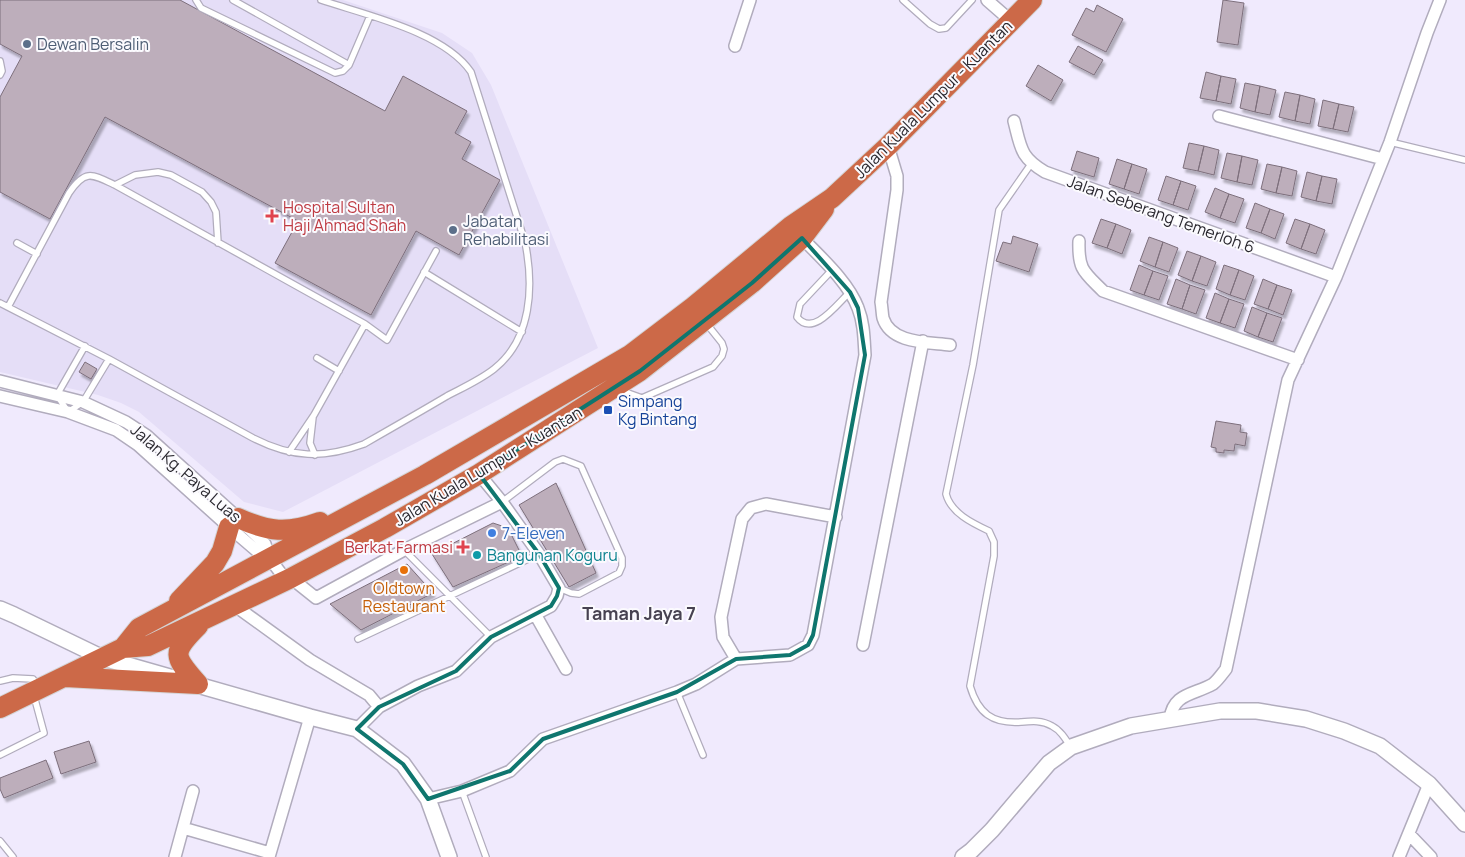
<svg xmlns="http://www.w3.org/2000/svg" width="1465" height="857" font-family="Manrope,sans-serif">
  <defs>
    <filter id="shadow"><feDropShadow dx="2.5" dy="4" stdDeviation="1" flood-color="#0004"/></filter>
  </defs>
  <rect width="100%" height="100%" fill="#f0eafd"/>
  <path fill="#e5def7" d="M0,0H343L442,33L472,53L491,85L598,348L283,512L244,502L139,412L121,403L98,395L0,372Z"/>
  <path fill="#bdaebb" stroke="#7d6f7c" filter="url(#shadow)" d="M0,0H180L385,111L403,76L467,111L455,133L471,142L462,159L500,180L459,255L416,231L371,315L275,263L298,221L105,117L50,219L0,192V97L22,56L0,44Z
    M1223,0L1244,3L1238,45L1217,42Z
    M1097,5L1123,19L1106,52L1072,35L1086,8L1094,12Z
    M1078,46L1103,60L1094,75L1069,62Z
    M1038,65L1063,80L1051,101L1026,86Z
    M1206,72L1221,76L1216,101L1200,98Z
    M1221,76L1236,79L1231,104L1216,101Z
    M1245,83L1260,86L1255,112L1240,108Z
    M1260,86L1276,90L1270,115L1255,112Z
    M1285,92L1300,95L1295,121L1279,117Z
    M1300,95L1315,99L1310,124L1295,121Z
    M1323,100L1339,104L1333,129L1318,126Z
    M1339,104L1354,107L1348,132L1333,129Z
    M1189,143L1204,146L1198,171L1183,168Z
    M1204,146L1219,150L1214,175L1198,171Z
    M1077,151L1099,158L1094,177L1071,170Z
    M1227,153L1242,156L1237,182L1221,178Z
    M1242,156L1258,160L1252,185L1237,182Z
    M1117,159L1132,164L1124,189L1109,184Z
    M1132,164L1147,169L1139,194L1124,189Z
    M1267,164L1282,167L1276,193L1261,189Z
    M1282,167L1297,171L1292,196L1276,193Z
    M1307,172L1322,176L1316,201L1301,197Z
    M1166,176L1181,181L1173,205L1158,200Z
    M1322,176L1337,179L1332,204L1316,201Z
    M1181,181L1196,186L1188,210L1173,205Z
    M1215,188L1229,194L1220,218L1205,212Z
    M1229,194L1244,199L1235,223L1220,218Z
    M1255,203L1270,209L1261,233L1246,228Z
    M1270,209L1284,214L1275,239L1261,233Z
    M1101,219L1116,224L1107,248L1092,243Z
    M1295,219L1310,224L1301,249L1286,243Z
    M1116,224L1131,230L1122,254L1107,248Z
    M1310,224L1325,230L1316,254L1301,249Z
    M1013,236L1038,244L1029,272L996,261L1003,242L1011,244Z
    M1149,237L1163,242L1155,267L1140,261Z
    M1163,242L1178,248L1169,272L1155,267Z
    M1187,251L1201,256L1192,281L1178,275Z
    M1201,256L1216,262L1207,286L1192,281Z
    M1139,265L1153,271L1144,295L1130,290Z
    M1224,265L1239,270L1230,295L1216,289Z
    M1239,270L1254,276L1245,300L1230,295Z
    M1153,271L1168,276L1159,300L1144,295Z
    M1176,279L1190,285L1182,309L1167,304Z
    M1263,279L1277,285L1268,309L1254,304Z
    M1190,285L1205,290L1196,314L1182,309Z
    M1277,285L1292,290L1283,315L1268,309Z
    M1215,293L1229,299L1220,323L1206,318Z
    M1229,299L1244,304L1235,328L1220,323Z
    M1252,307L1267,313L1258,337L1244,331Z
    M1267,313L1282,318L1273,342L1258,337Z
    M85,362L97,369L91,379L79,372Z
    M1216,421L1241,425L1240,432L1247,433L1245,446L1235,444L1234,451L1224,450V453L1216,452V448L1211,447Z
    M556,483L596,573L569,587L519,505Z
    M493,523L508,528L522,556L453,587L432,554Z
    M407,564L433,593L361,630L330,604Z
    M89,741L96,762L61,774L54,752Z
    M46,760L53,778L4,798L0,789V778Z"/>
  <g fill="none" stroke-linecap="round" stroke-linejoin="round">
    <defs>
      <path id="lane" d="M196,0L201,8L335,73L343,71L349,65L370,16
        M233,0L349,65
        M903,0L930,24L939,29L946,28L972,0
        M0,61L2,71L0,75
        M1390,142L1465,160
        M1031,164L999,210L973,365L946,494C951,513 972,523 989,531L994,542V556L970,686C978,713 992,724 1021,722C1032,721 1042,720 1052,726C1060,730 1065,738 1070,746
        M115,185L135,175L158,172L171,175L202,192L211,202L216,212L218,243
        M17,243L37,254
        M832,270L800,304L797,317C813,338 837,304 850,292
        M424,272L522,332
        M0,303L109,359L253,438C292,458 323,459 364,444C392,428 420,412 447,396C462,388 480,380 494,369C532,339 534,286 525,242L471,72C444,32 366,15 321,0
        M8,307L69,193C85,169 92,174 115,185L365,324L387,340L436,251
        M85,346L57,395L68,412L83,402L109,359
        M317,358L339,371
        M622,389L628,393L642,398L713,367L722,356L724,349L722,343L706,323
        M313,417L310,443L315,455
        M289,452L314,415L365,324
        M502,502L555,462L563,459L581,466L622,558V566L619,573L579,594L571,593L559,588
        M404,550L491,637
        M358,639L539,554
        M0,681L13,678L33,679L37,685
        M677,692L703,755
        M0,755L44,733L34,696
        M462,791L486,857
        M0,841L13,857"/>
      <path id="street" d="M987,0L1011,21
        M735,46L750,0
        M1219,116L1383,159
        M1014,121C1021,148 1020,157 1045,172L1336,277
        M888,146L897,176V190L881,302C882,307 882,313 883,318C891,344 928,342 950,345
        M1079,241C1078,270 1084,272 1103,291L1298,360
        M0,381L83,402L126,422L146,435L238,518L265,544L270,559L286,580
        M0,396L68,412L116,430L138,445L229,527L257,551L270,559
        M291,578L316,598L404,550L502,502
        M234,605L310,660L369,695L379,707
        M535,614L566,669
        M863,645L923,341
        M736,659L723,637L721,617L742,519L751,508L766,504L836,517
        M1170,719C1173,693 1194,695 1213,684C1218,680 1222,674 1226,669L1288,380L1336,277L1390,142L1427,33L1440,0
        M357,729L379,707L418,686L456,671L491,637L551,606L557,596L559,588L539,554L502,502L479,474
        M428,799L462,791L510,771L543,739L677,692L696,684L736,659L790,655L808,645L813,635L865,355C864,339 864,323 858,308C848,281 819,256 799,235
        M183,828L270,853
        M1409,834L1431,857
        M175,857L193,791
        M269,857L310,717
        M1399,857L1429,784"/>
      <path id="secondary" d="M0,609L14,615L103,658L310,717L357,729L403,764L428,799L449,857
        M963,857L971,851L992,830L1049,763L1071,747L1131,726L1220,711H1257L1306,719L1344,731L1380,746L1429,784L1465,824"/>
      <path id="highway" d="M238,518C269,532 287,534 320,522
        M179,601L215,563L222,551L229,527
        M123,648L139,628L425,475L630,355L693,307L791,226L832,198L888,146L1032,0
        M65,677L198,684
        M198,684C173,656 171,653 198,626
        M0,708L123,648L148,646L291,578L385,528L479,474L640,371L752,283L802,238L824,209"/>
    </defs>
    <use href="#lane" stroke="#b1acbd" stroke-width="8"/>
    <use href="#street" stroke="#b1acbd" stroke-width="14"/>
    <use href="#secondary" stroke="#b1acbd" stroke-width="18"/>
    <use href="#highway" stroke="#d4d4d5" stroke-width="22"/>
    <use href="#lane" stroke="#fff" stroke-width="5.5"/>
    <use href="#street" stroke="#fff" stroke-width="11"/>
    <use href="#secondary" stroke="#fff" stroke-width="15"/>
    <use href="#highway" stroke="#cc6948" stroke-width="20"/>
  </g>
  <path fill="none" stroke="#0f766e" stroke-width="4" stroke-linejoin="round" d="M802,238L850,292L858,308L865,355L813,635L808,645L790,655L736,659L677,692L543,739L510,771L428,799L403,764L357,729L379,707L456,671L491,637L551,606L557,596L559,588L539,554L479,474L640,371L752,283Z"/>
  <g fill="#5c6f8a" stroke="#fbfafe" stroke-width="2">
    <circle cx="27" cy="44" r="5"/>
    <circle cx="453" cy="230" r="5"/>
  </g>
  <g fill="#e0444e" stroke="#fbfafe" stroke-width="2">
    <path d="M269.5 208.5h5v5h5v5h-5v5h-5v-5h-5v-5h5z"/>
    <path d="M460.5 539.5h5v5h5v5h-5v5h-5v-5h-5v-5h5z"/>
  </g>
  <rect fill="#1a4fb4" stroke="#fbfafe" stroke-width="2" x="603" y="405" width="10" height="10" rx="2.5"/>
  <circle fill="#3f7fe0" stroke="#fbfafe" stroke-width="2" cx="492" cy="533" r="5"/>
  <circle fill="#0f9aa8" stroke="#fbfafe" stroke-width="2" cx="477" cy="555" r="5"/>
  <circle fill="#e8710a" stroke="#fbfafe" stroke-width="2" cx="404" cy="570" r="5"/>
  <g text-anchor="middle" stroke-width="4" stroke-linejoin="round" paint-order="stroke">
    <g font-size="16" fill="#4e5e75" stroke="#fbfafe" text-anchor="start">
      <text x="37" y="50">Dewan Bersalin</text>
      <text x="463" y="227">Jabatan<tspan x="463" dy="18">Rehabilitasi</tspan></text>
    </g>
    <g font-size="16" fill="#29272e" stroke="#fbfafe">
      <text transform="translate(933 99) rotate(-45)" y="6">Jalan Kuala Lumpur - Kuantan</text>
      <text transform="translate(1161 214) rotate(20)" y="6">Jalan Seberang Temerloh 6</text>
      <text transform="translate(488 466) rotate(-31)" y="6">Jalan Kuala Lumpur - Kuantan</text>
      <text transform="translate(186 473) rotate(41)" y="6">Jalan Kg. Paya Luas</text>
    </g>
    <g font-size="16" fill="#be3a42" stroke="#fbfafe" text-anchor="start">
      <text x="283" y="213">Hospital Sultan<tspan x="283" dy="18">Haji Ahmad Shah</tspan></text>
      <text x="453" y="553" text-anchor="end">Berkat Farmasi</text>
    </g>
    <g font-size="16" fill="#164399" stroke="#fbfafe" text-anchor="start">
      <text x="618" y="407">Simpang<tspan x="618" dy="18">Kg Bintang</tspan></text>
    </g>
    <g font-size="16" fill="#366cbe" stroke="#fbfafe" text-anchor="start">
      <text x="502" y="539">7-Eleven</text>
    </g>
    <g font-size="16" fill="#0d838f" stroke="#fbfafe" text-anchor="start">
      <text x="487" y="561">Bangunan Koguru</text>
    </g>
    <g font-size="16" fill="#c56008" stroke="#fbfafe">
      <text x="404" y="594">Oldtown<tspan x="404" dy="18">Restaurant</tspan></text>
    </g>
    <g font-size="18" font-weight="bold" fill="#474251" stroke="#fbfafe">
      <text x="639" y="620">Taman Jaya 7</text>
    </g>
  </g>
</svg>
